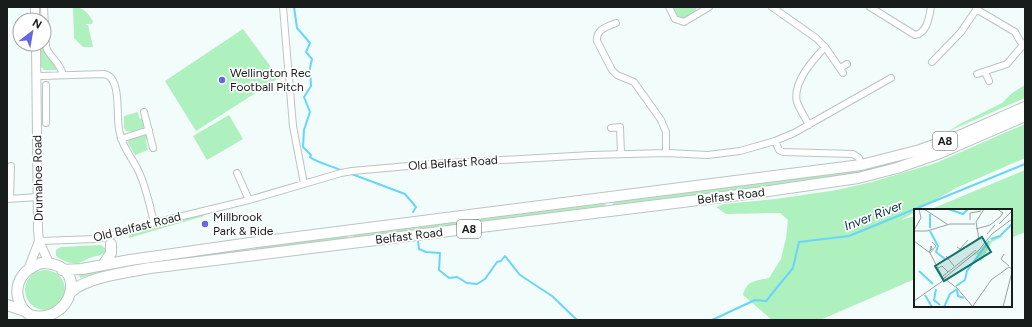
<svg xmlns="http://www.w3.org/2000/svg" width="1032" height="327" font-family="Figtree,sans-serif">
  <rect width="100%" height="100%" fill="#f2fcfb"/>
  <path fill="#aef0be" d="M73,7C83,7 88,13 93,21L92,24H86V25H88L93,47H83L74,38Z
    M672,7H697C696,13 689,17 683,19L678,17Z
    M243,29L279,78L196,131L165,81Z
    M40,44H44L57,67L56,70H44L41,67Z
    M1025,85V98L947,132L960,124L1002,103L1012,93Z
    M138,112L139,118L143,119L145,127L133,132L126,131L124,128V116Z
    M229,115L243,139L207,160L193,136Z
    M1025,124V158L956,188L918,210H915V212L901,220L915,216V279L820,320H772L743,295C747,280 756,281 769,278L781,259L786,238L788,220L780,213L726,214L716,207L724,204L776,199L837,190L872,182L936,163Z
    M147,134L150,137L146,140L148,150L135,155L128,143L129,139Z
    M866,168L867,172L841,177L614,207L612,206L614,201L805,177Z
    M1025,170V232L1011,238V210H929Z
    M603,203L606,205L605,208L355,240L353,237L355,233Z
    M203,214L204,216L129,238V235Z
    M347,235L348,239L257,251L255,249L258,246Z
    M101,245L106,249L105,253C100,256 95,256 89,258C87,258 86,260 84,261C74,266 64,262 56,256V250L61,247Z
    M249,248V252L135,266V264Z
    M121,266L120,269L80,278L79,274Z
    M25 290a20 20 0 1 1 40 0a20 20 0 1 1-40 0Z"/>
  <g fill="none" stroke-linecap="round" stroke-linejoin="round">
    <path stroke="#69d5fb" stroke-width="2" d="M294,7L297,28L310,43L306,52L312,59L310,68L311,86L304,97L310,112L304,130L303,147L311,155L310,157C315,162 335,167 343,171
      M349,173L405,194L416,207L413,212
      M418,241L419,249L426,252L440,253L439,270L449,278L457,277L467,283L477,284L485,279L497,262L501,261L505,256L520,275L552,296L577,320
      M712,320L755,300L766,301L793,268L799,242L849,236L1025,164"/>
    <defs>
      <path id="minor" d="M44,7L46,47C50,58 60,62 63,75
        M283,7L293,126L304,184
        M669,7L675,19L684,22L709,7
        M772,7L816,38L825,47L843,73
        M870,7L915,35C927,33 929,18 931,7
        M976,9L1015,32L1020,41L1025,46
        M616,23C607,27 596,29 597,41L612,70L617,75L634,82L661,120L666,132V153
        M932,62L961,32L978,7
        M840,68L847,64
        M985,72L989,81
        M977,74L1007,64L1023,45
        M37,75L41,76L104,74C122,77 116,115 119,129C121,145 131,156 138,170C146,186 150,206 154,223
        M46,85V123
        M144,112L153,148
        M809,125C805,118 800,110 797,102C792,83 813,60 825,47
        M611,128L620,127L621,154
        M121,139L149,130
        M775,141L779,150L783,152L853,154L859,158L861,165
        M237,173L249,200
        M8,199L38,197
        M10,199L11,166
        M39,241L97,239L109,236L154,223L249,200L341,173L352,171L431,164L591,155L666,153L708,155L740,151L775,141L794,133L891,78"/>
      <path id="secondary" d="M35,7V20
        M36,44L38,230L39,241L49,263
        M28,270L39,241"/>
      <path id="trunk" d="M41,263C92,262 71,327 30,315C17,307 13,288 23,275C27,269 34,266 41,263Z
        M103,265L111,253V244
        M62,270L82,269L130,260L250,243L861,165L920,150L959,136L1025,107
        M71,292C86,277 129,272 150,268L755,193L858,178L897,168L940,153L1025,116
        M7,305L25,311"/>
    </defs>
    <use href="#minor" stroke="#bbc4c3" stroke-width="8"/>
    <use href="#secondary" stroke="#bbc4c3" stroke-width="10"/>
    <use href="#trunk" stroke="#bbc4c3" stroke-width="12"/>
    <use href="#minor" stroke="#fff" stroke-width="6"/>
    <use href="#secondary" stroke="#fff" stroke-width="8"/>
    <use href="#trunk" stroke="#fff" stroke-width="10"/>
  </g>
  <g fill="#6668e1" stroke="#fff" stroke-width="1.5">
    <circle cx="222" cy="80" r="4"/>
    <circle cx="205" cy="224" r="4"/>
  </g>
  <g text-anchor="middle" stroke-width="3.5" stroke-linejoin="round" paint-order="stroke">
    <g fill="#fff" stroke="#5d605f" stroke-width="1">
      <rect x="933" y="132" width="24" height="18" rx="3"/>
      <rect x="457" y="220" width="24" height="18" rx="3"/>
    </g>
    <g font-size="11" font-weight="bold" fill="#181c1b">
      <text x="945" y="145">A8</text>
      <text x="469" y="233">A8</text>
    </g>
    <g font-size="12" fill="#181c1b" stroke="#fff" text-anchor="start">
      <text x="230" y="77">Wellington Rec<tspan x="230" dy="14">Football Pitch</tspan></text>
      <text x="213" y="221">Millbrook<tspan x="213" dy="14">Park &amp; Ride</tspan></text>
    </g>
    <g font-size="12" fill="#181c1b" stroke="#fff">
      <text transform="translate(453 163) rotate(-4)" y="4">Old Belfast Road</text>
      <text transform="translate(38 178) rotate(-91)" y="4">Drumahoe Road</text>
      <text transform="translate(731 196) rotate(-7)" y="4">Belfast Road</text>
      <text transform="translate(137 227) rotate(-14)" y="4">Old Belfast Road</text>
      <text transform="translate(409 236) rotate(-7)" y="4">Belfast Road</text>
    </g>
    <g font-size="13" font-style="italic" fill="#003242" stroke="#fff">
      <text transform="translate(873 215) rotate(-21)" y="5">Inver River</text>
    </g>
  </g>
  <g transform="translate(914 209)">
    <rect width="98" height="98" fill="#f2fcfb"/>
    <path d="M80,25L72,36L80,28L90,27L78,33L67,52L63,50V45L59,47L62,44L34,65L65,41L64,43Z" fill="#aef0be"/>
    <path fill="none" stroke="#69d5fb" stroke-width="2" d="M34,0L49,5L54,0M16,19V5M16,22L24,37L22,43L31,50M77,30L86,27L98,15M5,62L19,75M42,77L51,71L53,62L75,32M22,80L20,91L26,96M43,81L44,87L50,89M11,86L18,98M30,98L36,85L43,80"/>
    <path fill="none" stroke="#9ba2a1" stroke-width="1" d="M10,0L33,15M83,0L89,4L86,8M56,11V4L67,2M85,15L98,2M62,20L76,16L86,8M0,21L7,9L5,0M0,22H13L36,15H61M73,25L81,16M65,30L62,13L70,0M0,32L16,44L29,69M43,38L46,40L54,31M15,43L18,40L17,37L16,42M16,44L22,37L18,33M90,45L87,50L95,57M32,47L40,57M24,59L28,57L34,63M29,67L62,41M32,68L29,70L65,41L78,25L98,10M31,70L43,79L59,98M0,92L30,71M59,97L77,71L95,58L98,60M89,98L98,63"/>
    <path fill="#0f766e" fill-opacity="0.15" stroke="#0f766e" stroke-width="2" d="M68,28L77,43L30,72L21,57Z"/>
    <rect width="98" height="98" fill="none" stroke="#181c1b" stroke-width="2"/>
  </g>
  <rect width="1032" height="327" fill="none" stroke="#181c1b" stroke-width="16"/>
  <g transform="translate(32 32) rotate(31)"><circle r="19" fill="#ffffff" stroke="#a3a4a4"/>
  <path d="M0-3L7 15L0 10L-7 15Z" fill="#6668e1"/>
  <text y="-6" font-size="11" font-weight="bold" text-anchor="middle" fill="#181c1b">N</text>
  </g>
</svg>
